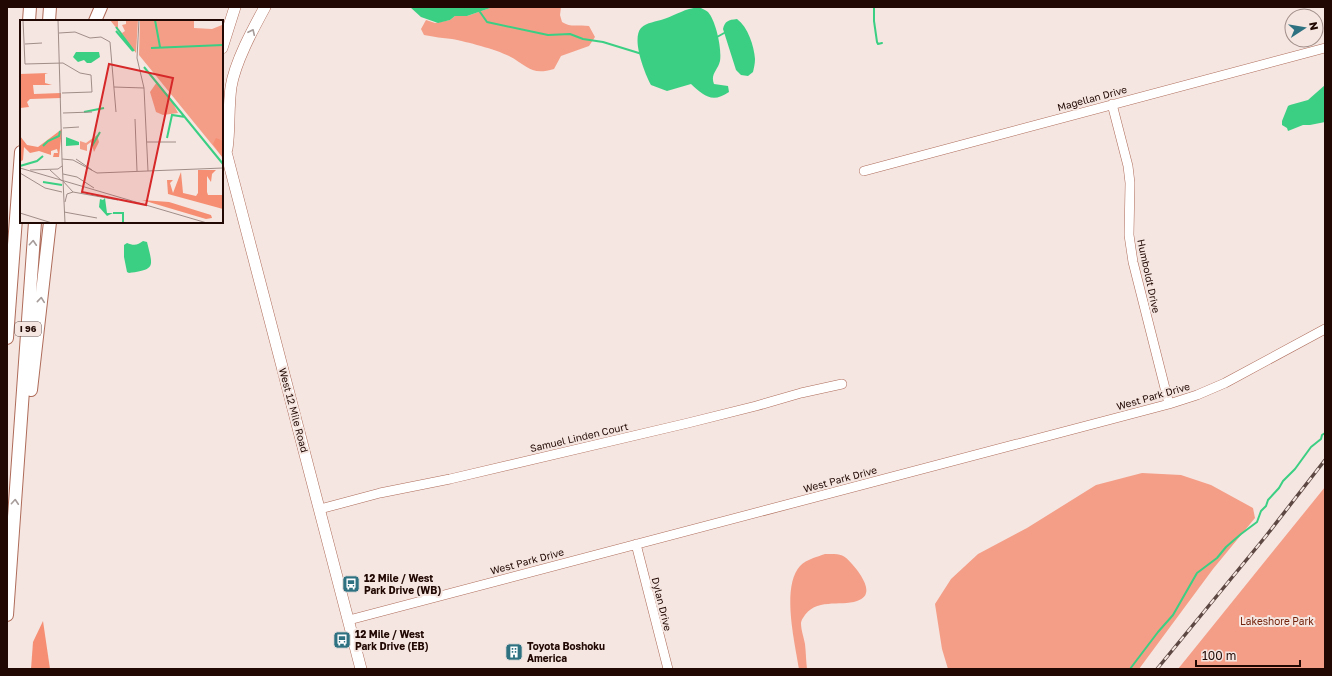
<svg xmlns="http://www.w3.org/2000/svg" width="1332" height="676" font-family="'Golos Text',sans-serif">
  <rect width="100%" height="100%" fill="#f5e6e1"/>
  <path fill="#f49e87" d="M493,7H561L560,15L562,22C571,28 579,24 589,26L595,37L589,46L561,56L554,69C531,76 528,66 509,56C495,49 467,42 452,39C443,38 434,37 424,35L421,29L426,20L435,23L450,20L455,16H467Z
    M1142,473L1181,475L1211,485L1253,508L1255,518L1213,569L1139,669H948L942,649L935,604L951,579L978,554L1027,528L1096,485Z
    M1325,487V669H1178Z
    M825,554C839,554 843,553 852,564C860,573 877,595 857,601C840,607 815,597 803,618C802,619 801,622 801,623C801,630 804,638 805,644C806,653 806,661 807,669H799C795,643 781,587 800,566C807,559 817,557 825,554Z"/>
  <path fill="#f58e72" d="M43,621L50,669H31L33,642Z"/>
  <path fill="#3bcf83" d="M410,7H493L467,16H455L450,20L438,23L421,17Z
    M699,7C702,9 706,10 708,12C716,21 722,49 720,61C718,70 710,74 714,84L728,86L729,92C712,104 703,95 691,84L667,91L651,85C645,74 631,39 641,28C647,22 656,22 664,19C678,14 684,9 699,7Z
    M737,19C748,27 754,46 755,59C755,63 754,68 753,72L748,76L741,75L736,70L723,29C725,21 728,20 737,19Z
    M1325,85V122L1310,125H1303L1288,131L1287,128L1282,125V121L1288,106L1290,105L1308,100Z
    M143,241L147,242C153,267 156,269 129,273L127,272L124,257V245L127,243C134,246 138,245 143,241Z"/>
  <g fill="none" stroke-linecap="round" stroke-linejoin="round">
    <path stroke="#3bcf83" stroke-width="2" d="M874,7V21L877,42L878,44L882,43
      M480,12L487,22L548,35L570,34L583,39L603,42L642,54
      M717,37L726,32
      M1130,669L1158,632L1173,615L1197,573L1217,558L1226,547L1241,534L1257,522L1261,511L1266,506L1268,500L1279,488L1283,481L1295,469L1311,447L1321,439L1322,435L1325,433"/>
    <defs>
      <path id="minor" d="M1112,104L1128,166L1130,183L1129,235L1133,262L1169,404
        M864,171L1325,48
        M320,509L380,493L450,479L688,423L756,406L801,393L842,384
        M636,544L668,669
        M349,620L1169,404L1197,395L1225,383L1325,329"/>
      <path id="major" d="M222,48L235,7
        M222,139L226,152L361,669
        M227,149C230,129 228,108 231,87C235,62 253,29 265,7"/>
      <path id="highway" d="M29,21L30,7
        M49,21L50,7
        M95,21L101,7
        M7,338L21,152
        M31,390L50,222
        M7,615L35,222"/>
    </defs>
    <use href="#minor" stroke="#ae6b59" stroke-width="10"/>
    <use href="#major" stroke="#ae6b59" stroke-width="12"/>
    <use href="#highway" stroke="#ae6b59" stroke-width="14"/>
    <use href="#minor" stroke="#fff" stroke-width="9"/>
    <use href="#major" stroke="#fff" stroke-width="11"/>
    <use href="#highway" stroke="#fff" stroke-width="12"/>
    <defs>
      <path id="rail" d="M1157,669L1266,536L1325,460"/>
    </defs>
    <use href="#rail" stroke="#5e4843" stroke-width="3.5"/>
    <use href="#rail" stroke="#f5e6e1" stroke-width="2" stroke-dasharray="6" stroke-linecap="butt"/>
  </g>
  <defs><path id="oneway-chevron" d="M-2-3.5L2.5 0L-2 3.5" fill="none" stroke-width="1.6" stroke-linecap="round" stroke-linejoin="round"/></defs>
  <g stroke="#a69c9a">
    <use href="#oneway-chevron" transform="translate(252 32) rotate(-65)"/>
    <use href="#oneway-chevron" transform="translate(33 243) rotate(-86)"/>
    <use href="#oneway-chevron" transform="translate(41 300) rotate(-84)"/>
    <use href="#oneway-chevron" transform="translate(15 502) rotate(-86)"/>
  </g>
  <defs>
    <symbol id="bus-square" viewBox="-11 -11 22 22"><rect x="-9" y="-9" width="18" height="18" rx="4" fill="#2e7282" stroke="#f5e6e1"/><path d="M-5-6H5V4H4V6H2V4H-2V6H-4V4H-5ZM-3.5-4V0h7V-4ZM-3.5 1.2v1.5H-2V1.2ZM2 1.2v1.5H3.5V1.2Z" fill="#fff"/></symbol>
    <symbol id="building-square" viewBox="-11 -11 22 22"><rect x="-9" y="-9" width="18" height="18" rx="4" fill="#2e7282" stroke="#f5e6e1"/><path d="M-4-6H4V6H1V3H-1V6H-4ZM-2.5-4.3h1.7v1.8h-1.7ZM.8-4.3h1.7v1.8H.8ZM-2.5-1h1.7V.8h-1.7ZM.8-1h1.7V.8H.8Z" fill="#fff"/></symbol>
  </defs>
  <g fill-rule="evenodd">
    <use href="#bus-square" x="341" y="574" width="20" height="20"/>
    <use href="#bus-square" x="332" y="630" width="20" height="20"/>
    <use href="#building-square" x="504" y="642" width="20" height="20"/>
  </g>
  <g text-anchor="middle" stroke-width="4" stroke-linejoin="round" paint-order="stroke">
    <rect fill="#f5e6e1" stroke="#614b46" stroke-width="1" x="15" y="322" width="26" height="14" rx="3"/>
    <g font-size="9" font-weight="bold" fill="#210803">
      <text x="28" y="332">I 96</text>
    </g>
    <g font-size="10" fill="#210803" stroke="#f5e6e1">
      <text transform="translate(1092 98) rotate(-15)" y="4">Magellan Drive</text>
      <text transform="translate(1149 276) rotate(78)" y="4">Humboldt Drive</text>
      <text transform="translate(1153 396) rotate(-16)" y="4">West Park Drive</text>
      <text transform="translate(294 410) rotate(75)" y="4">West 12 Mile Road</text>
      <text transform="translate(579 437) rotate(-13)" y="4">Samuel Linden Court</text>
      <text transform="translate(840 479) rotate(-15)" y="4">West Park Drive</text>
      <text transform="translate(527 561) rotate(-15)" y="4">West Park Drive</text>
      <text transform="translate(662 604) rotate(76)" y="4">Dylan Drive</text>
    </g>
    <g font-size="10" font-weight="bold" fill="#210803" stroke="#f5e6e1" text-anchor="start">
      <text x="364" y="582">12 Mile / West<tspan x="364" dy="12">Park Drive (WB)</tspan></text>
      <text x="355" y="638">12 Mile / West<tspan x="355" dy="12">Park Drive (EB)</tspan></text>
      <text x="527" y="650">Toyota Boshoku<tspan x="527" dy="12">America</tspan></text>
    </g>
    <g font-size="10" fill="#72220b" stroke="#f5e6e1">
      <text x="1277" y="625">Lakeshore Park</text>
    </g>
  </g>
  <g transform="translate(20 20)">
    <rect width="203" height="203" fill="#f5e6e1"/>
    <path d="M90,0H98V8L102,13L105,11L102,5L106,4V0H118L116,33ZM120,0H174V8L192,9L202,5L203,0V138L119,35ZM137,62L151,79L158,93L143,95L136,92L130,72ZM77,115L79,122L74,132L71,122L67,125V131L60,129V121L66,123Z" fill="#f49e87"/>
    <path d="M28,53L25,54V63L32,65H13L14,74L41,73V78L10,79L7,82L9,87L0,88V54ZM42,109L39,137H33L34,133H38L37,129L31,131V135L19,131L10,133L4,127L3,140L0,142V116L7,125L18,127ZM196,118L203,121V138L193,124ZM178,150H196L192,154L191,162L187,156V172L188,175H203V189L148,174L147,160H153L150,163L153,173L161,152L163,173L176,176L178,173ZM122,180L149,182L191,195L192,198L186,199Z" fill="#f58e72"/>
    <path d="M56,32H79L80,37L71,43H67L64,40L58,42L53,37ZM46,117L59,122V125L46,126ZM85,178L87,193H93L87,196L79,187L80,179L83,180Z" fill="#3bcf83"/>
    <path fill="none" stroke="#3bcf83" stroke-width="2" d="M135,0L140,27M96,7L114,31M96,11L113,31M131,28L203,25M124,47L203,144M64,92L84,88M147,118L152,95L165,97M23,126L28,121L39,116L40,111M72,126L80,112M0,146L17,141L23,136M23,162L42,165M93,193H103V203"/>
    <path fill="none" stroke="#a08d88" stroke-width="1" d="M3,0L5,44L43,43L60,53L71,55L72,72L42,73M38,0L42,139M119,0L117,38L124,68L128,151M39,13L55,12L70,18L81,17L90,22L96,92M5,24L22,23M94,67L124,68M43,93L72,92M115,99L117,151M43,108L59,107M127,122H156M56,139L72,150M0,148L187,203M10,150L38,149L42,146M30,150L42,161M0,153L25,168L42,172M43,154L57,157L74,168M42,160L53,172L98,180M45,182L47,174L53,172M44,192L77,198M0,193L32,203M45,203L42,139L53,140L77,153L203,148"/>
    <path fill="#d62828" fill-opacity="0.15" stroke="#d62828" stroke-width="2" d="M89,44L153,58L126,185L62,172Z"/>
    <rect width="203" height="203" fill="none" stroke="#210803" stroke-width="2"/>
  </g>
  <rect width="1332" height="676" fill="none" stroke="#210803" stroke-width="16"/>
  <g transform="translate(1304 28) rotate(78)"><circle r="19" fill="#f5e6e1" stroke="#a08d88"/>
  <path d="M0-3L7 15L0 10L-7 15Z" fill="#2e7282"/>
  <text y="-6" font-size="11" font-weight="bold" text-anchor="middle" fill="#210803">N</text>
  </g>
  <path d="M1196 660v6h104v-6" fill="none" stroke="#210803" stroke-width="2"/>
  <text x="1202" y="660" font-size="12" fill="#210803" stroke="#f5e6e1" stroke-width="3" paint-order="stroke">100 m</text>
</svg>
